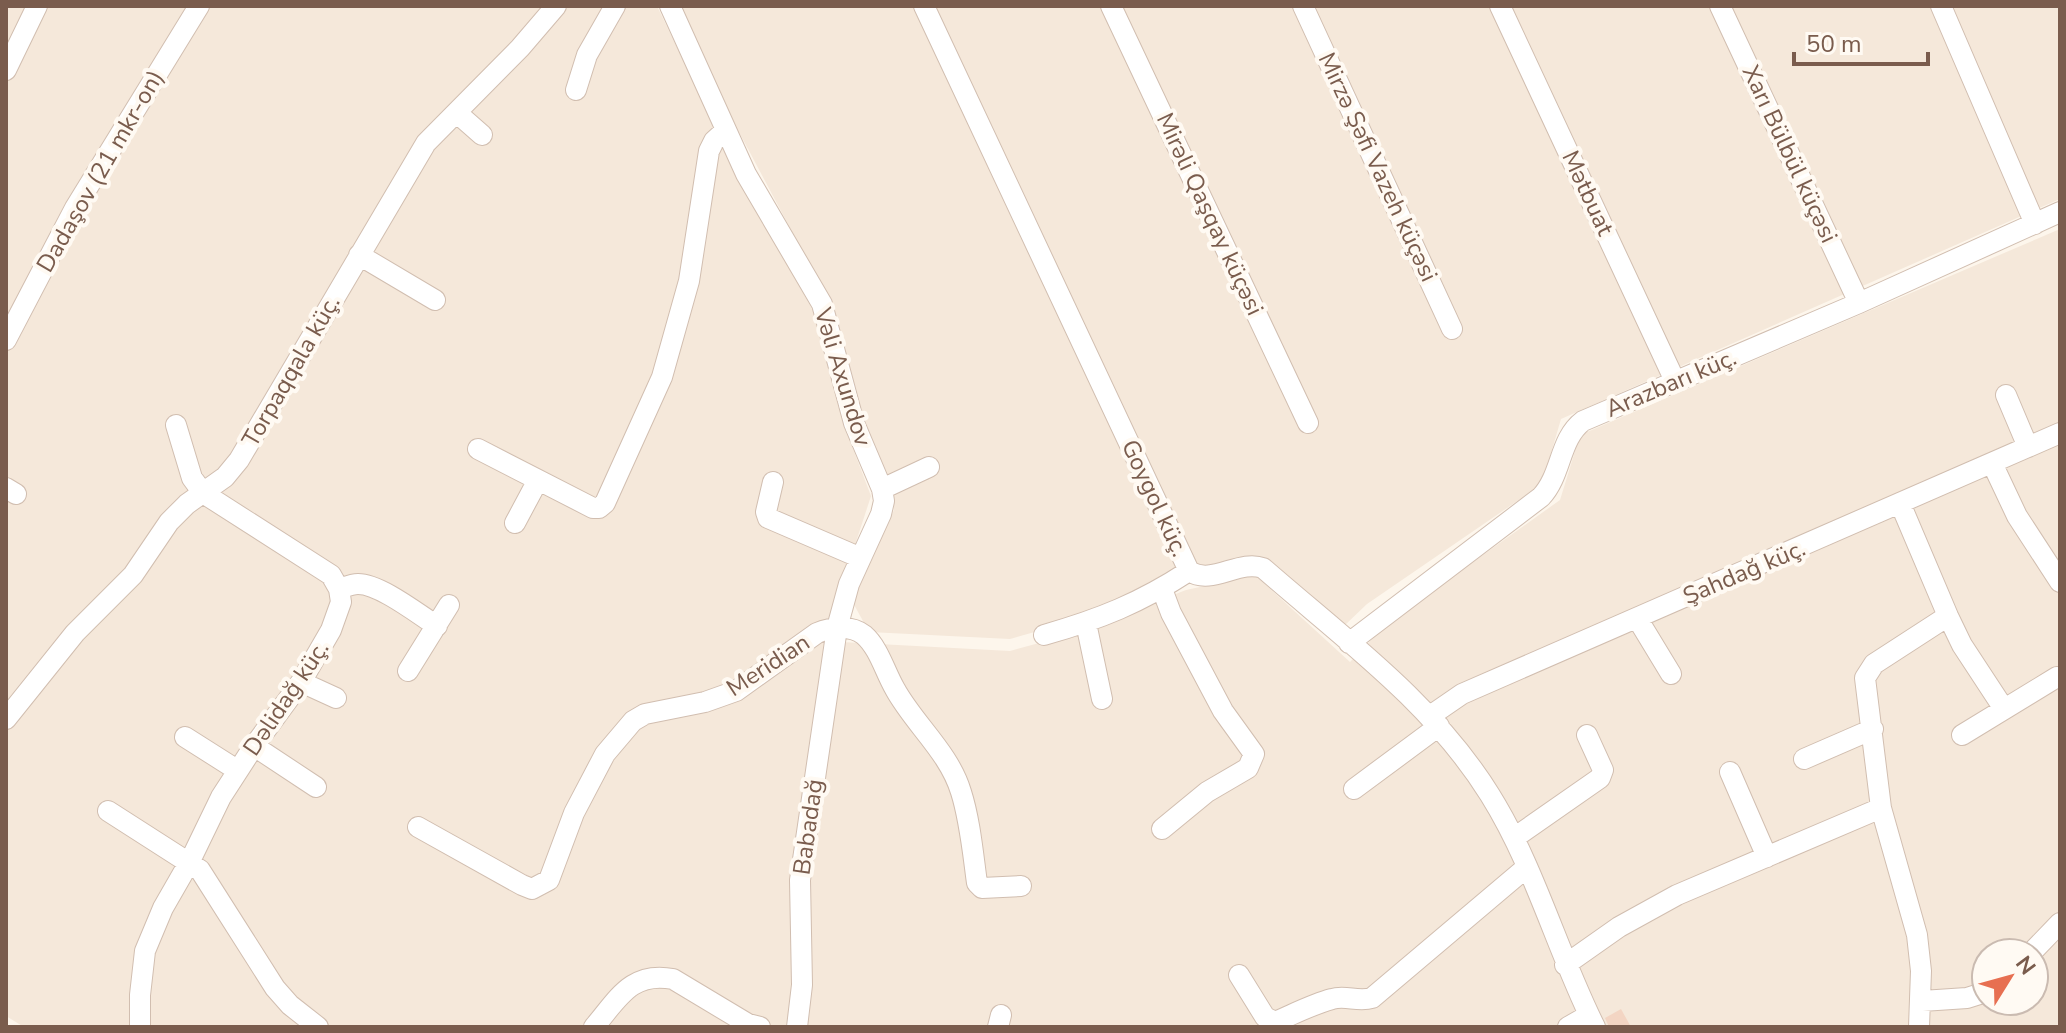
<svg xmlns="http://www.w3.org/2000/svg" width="2066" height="1033" font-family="'Nunito Sans',sans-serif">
  <rect width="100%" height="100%" fill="#fdf6ec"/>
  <path fill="#f5e8da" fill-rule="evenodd" d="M6,6H657L727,151L814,313L852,446L871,496L825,637L790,889L792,991L786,1027H24L6,1016Z
    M679,6H2060V199L1561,419L1542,484L1367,604L1344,626L1257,556L1207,568L1197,563L1091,616L1010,639L869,632L852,601L894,510L885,469L866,433L831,305L731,117Z
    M2060,229V1027H802L803,896L841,642L1010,651L1076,633L1186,590L1255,575L1350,662L1375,636L1417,602L1560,500L1580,435ZM1986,953H2034V1001H1986Z"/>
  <path fill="#f3d5c3" d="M1621,1009L1631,1027H1609L1605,1018Z"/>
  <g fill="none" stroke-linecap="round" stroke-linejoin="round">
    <defs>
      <path id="minor" d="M670,6L746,174L822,304L854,423L882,489L884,501L881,514L849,584L837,628L800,880L802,985L797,1027
        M924,6L1189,571C1212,586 1239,559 1263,568C1343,638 1433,703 1490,795C1535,867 1557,951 1595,1027
        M1111,6L1308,423
        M1303,6L1452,329
        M1500,6L1675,381
        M1720,6L1859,303
        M1941,6L2035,224
        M6,70L37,6
        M576,90L587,55L615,6
        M457,113L482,135
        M359,255L435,300
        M6,340L75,208L199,6
        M2006,395L2028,447
        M478,449L593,508H599L605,503L662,377L689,281L709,151L714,141L725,131
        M1992,463L2017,516L2060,582
        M773,482L766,512L768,518L861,558
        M6,488L16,494
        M882,489L929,467
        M1900,503L1948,616L1962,645L2004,709
        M515,523L538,480
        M339,589C345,587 352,584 358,584C380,584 418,614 437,626
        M1162,589L1171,613L1223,711L1254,754L1248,768L1207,792L1162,829
        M1637,618L1671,674
        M1086,623L1102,699
        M1044,635C1100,619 1140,603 1189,571
        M1349,643L1541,497C1562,475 1559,439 1583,421L1859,303L2060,212
        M408,671L449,605
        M301,682L336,698
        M1430,716L1462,694L2060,433
        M6,719L75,633L133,575L169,522L187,504L225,477L239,460L426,143L520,48L556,6
        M1962,735L2057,677
        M185,737L237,770
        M254,746L316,787
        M1804,759L1873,729
        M1730,772L1767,857
        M1354,789L1439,726
        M108,811L200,870L275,988L290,1005L318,1027
        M418,827L522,885L532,889L549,880L574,813L605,754L633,721L645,714L705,702L736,691L817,633C831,627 852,625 864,635C879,648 885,672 895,689C914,724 949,752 961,792C970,820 973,854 977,883L982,888L1021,886
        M1514,838L1600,778L1603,770L1587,735
        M2031,953L2060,923
        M1565,965L1619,927L1677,895L1881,808
        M1239,975L1265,1017L1275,1022C1294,1014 1313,1004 1332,999C1345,995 1358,1002 1372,998L1527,867
        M1922,1001L1967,998L1986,992
        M140,1027V995L145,951L163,908L190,861L221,797L254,746L301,682L331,630L341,602L339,589L331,575L203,493L192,478L176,425
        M594,1027C618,999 631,971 673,979L748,1024L760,1027
        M998,1027L1001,1015
        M1568,1027L1589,1015
        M1919,1027L1921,971L1917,935L1881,808L1865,678L1874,664L1948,616"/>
    </defs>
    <use href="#minor" stroke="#d1beb0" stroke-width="22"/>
    <use href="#minor" stroke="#fff" stroke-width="20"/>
  </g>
  <g text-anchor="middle" stroke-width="8" stroke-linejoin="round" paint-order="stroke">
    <g font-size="24" fill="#7a5c4d" stroke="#fffaf3">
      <text transform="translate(1790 154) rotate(65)" y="8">Xarı Bülbül küçəsi</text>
      <text transform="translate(1378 167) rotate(65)" y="8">Mirzə Şəfi Vazeh küçəsi</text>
      <text transform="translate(100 171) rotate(-60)" y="8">Dadaşov (21 mkr-on)</text>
      <text transform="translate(1588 193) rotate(65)" y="8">Mətbuat</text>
      <text transform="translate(1210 214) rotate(65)" y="8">Mirəli Qaşqay küçəsi</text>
      <text transform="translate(291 371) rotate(-60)" y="8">Torpaqqala küç.</text>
      <text transform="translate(843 377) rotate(73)" y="8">Vəli Axundov</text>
      <text transform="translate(1671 383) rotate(-23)" y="8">Arazbarı küç.</text>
      <text transform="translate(1155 498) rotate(65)" y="8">Goygol küç.</text>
      <text transform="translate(1744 572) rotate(-23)" y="8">Şahdağ küç.</text>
      <text transform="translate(768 665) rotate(-33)" y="8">Meridian</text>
      <text transform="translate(286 698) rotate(-56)" y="8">Dəlidağ küç.</text>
      <text transform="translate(808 827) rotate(-82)" y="8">Babadağ</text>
    </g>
  </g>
  <rect width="2066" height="1033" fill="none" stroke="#7a5c4d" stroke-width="16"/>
  <g transform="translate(2010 977) rotate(53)"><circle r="38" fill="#fffaf3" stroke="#cabbb1" stroke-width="2"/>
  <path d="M0-6L14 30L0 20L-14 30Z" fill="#e76f51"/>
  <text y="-12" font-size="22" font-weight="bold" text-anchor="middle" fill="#7a5c4d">N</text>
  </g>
  <path d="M1794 52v12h134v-12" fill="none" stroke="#7a5c4d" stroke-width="4"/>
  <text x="1806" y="52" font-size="24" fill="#7a5c4d" stroke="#fffaf3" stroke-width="6" paint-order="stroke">50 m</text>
</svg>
